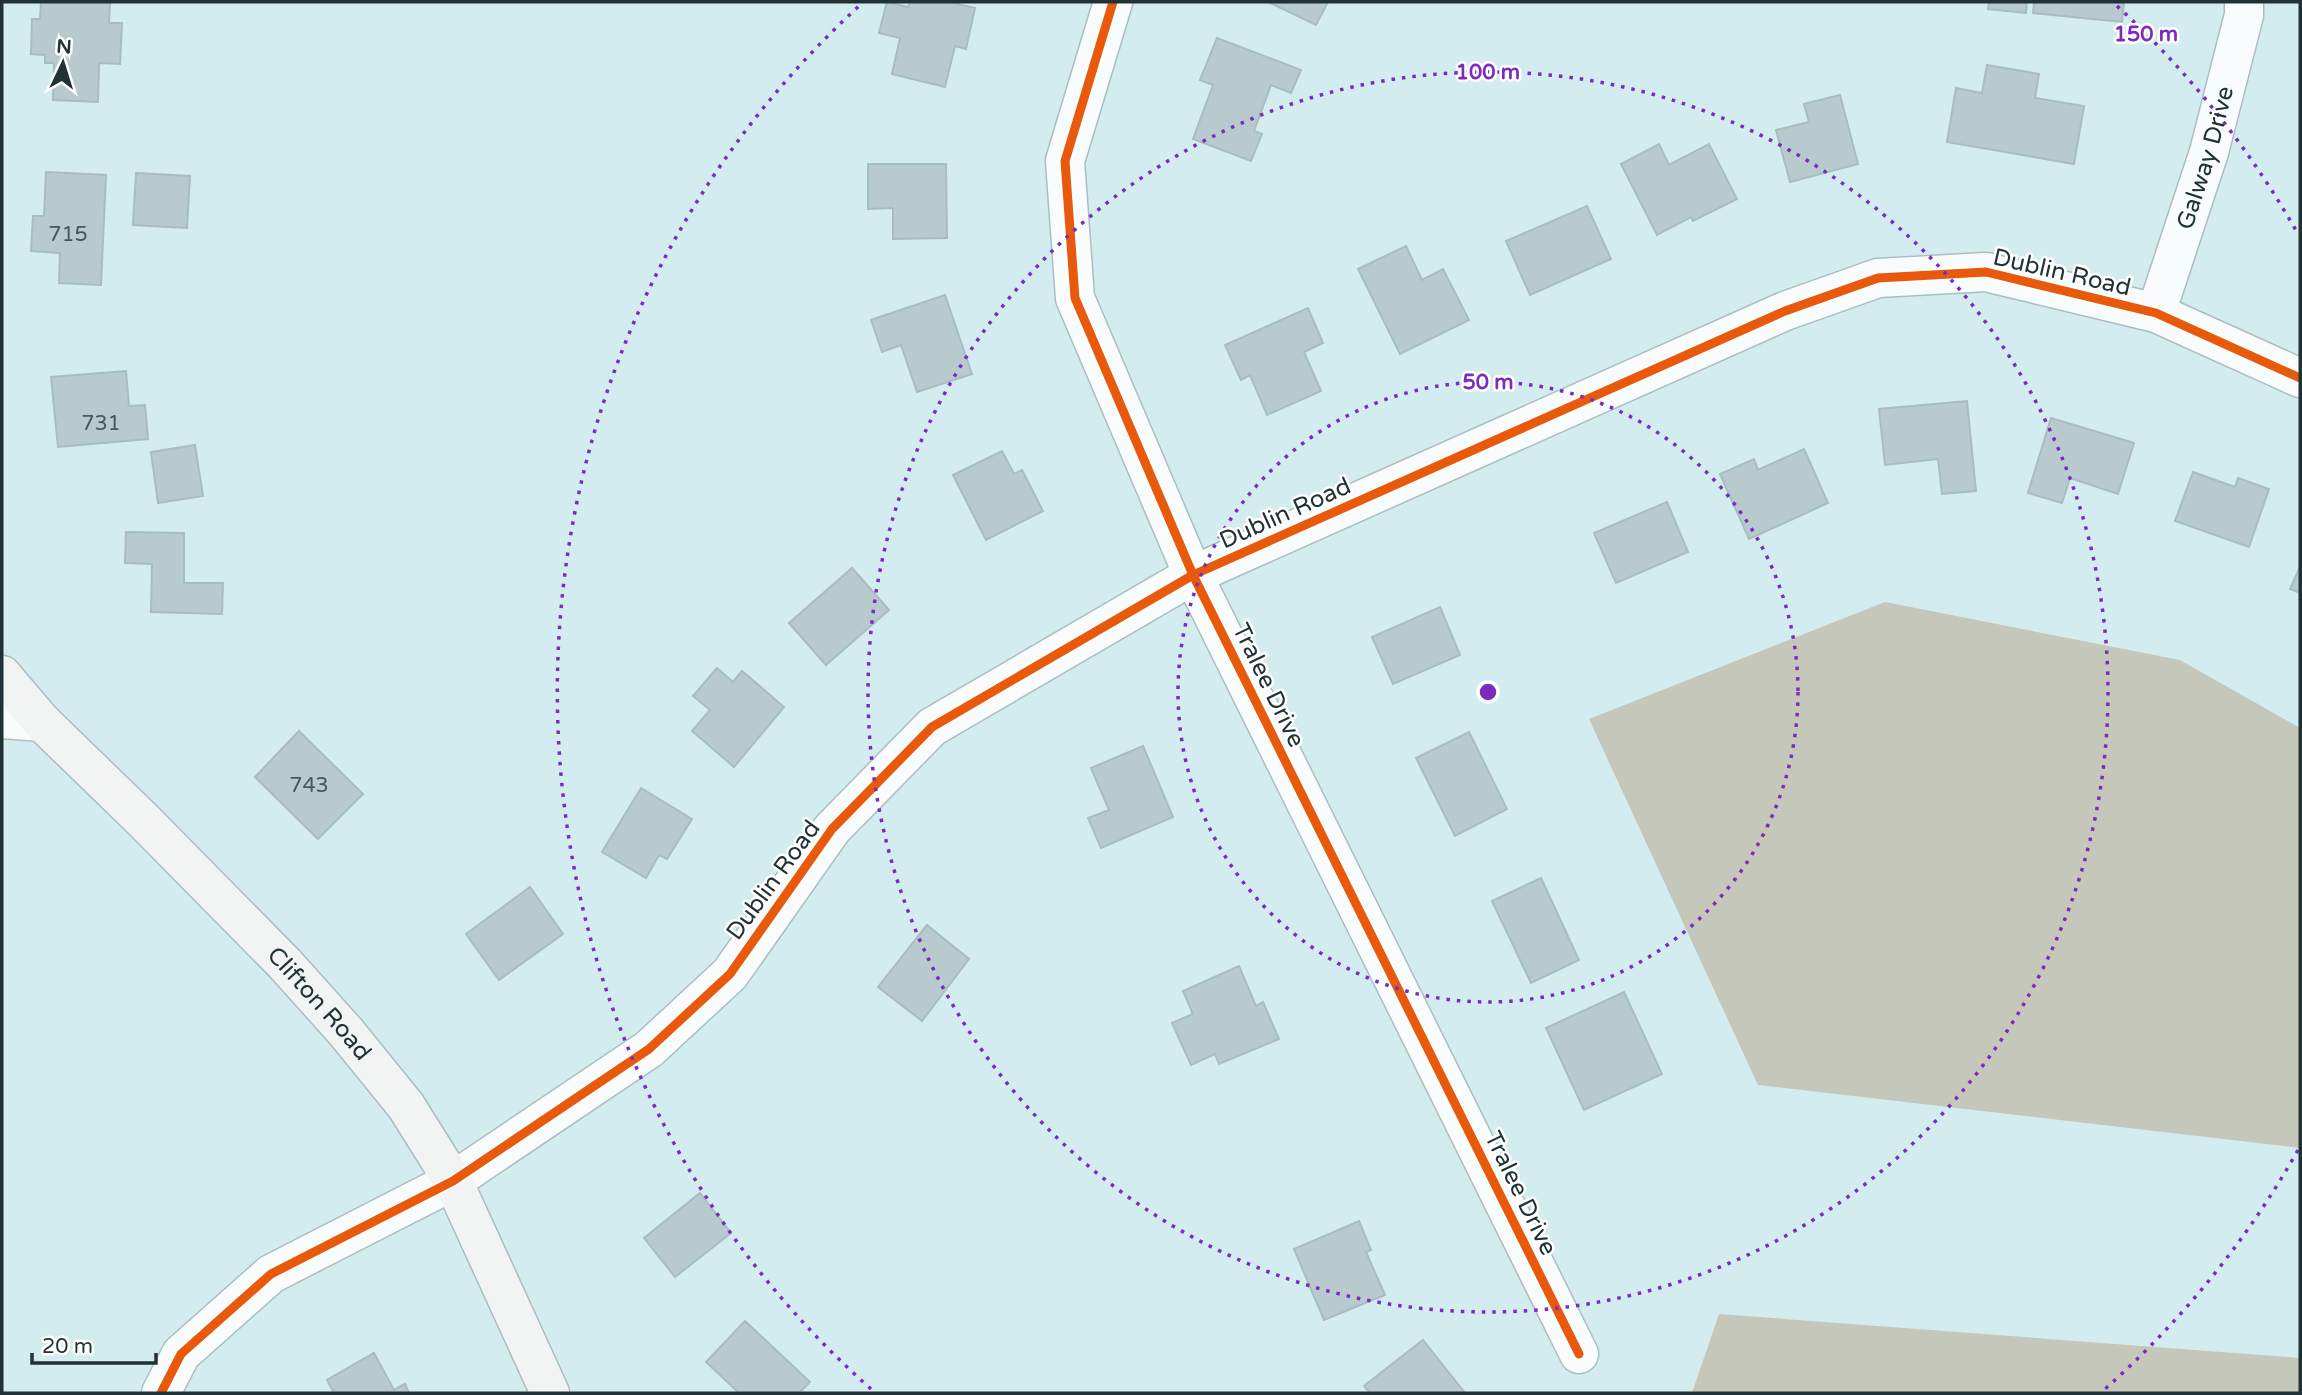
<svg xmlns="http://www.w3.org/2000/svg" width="2302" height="1395" font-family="'Varela Round',sans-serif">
  <rect width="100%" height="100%" fill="#d3ecf0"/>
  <path fill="#c4c7b9" d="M1885,602L2180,660L2300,728V1148L1758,1085L1589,719Z
    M1719,1314L2300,1358V1393H1692Z"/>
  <path fill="#b8cacd" stroke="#a9bcbf" stroke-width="2" d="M41,2H110L109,23H122L120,64L99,63L98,102L53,100L54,63H45V55L31,54L32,19H40Z
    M887,2L908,7L910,2H949L975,8L966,49L955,46L945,87L892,74L900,38L879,33Z
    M1268,2H1328L1316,25Z
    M1989,2H2027L2026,13L1988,9Z
    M2034,2H2124L2122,22L2033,13Z
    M1217,38L1301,70L1291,93L1271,85L1254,131L1262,134L1251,161L1193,139L1213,85L1200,80Z
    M1987,65L2039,74L2035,98L2084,106L2074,164L1947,142L1956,88L1982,93Z
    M1840,95L1858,164L1790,182L1776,130L1809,122L1804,104Z
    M1659,144L1669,165L1709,144L1737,199L1693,221L1691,217L1657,235L1621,164Z
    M868,164H946L947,238L893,239V208L868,209Z
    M46,172L106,175L101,285L59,283L60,253L31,251L33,216H44Z
    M136,173L190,176L187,228L133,225Z
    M1587,206L1611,259L1530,295L1506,241Z
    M1406,246L1422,280L1443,269L1469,320L1400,354L1358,269Z
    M945,295L972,374L917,392L901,345L882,352L871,320Z
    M1308,308L1323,343L1304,352L1321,391L1267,415L1250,375L1241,380L1225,345Z
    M126,371L129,406L145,405L148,439L58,447L51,377Z
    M1967,401L1976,491L1942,494L1938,459L1885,465L1879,409Z
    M2051,418L2134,443L2118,494L2070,478L2062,503L2028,493Z
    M195,445L203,496L158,503L151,452Z
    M1804,449L1828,503L1749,539L1720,474L1754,459L1758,470Z
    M1002,451L1014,474L1022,470L1043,511L986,540L953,475Z
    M2193,472L2235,487L2238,478L2269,489L2249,547L2175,521Z
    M1667,502L1688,552L1616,583L1594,533Z
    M126,532L184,533V583H223L222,614L151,612L152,564L125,563Z
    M2300,567V593L2290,589Z
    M852,568L889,610L826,665L789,623Z
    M1440,607L1460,655L1393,684L1372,637Z
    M717,668L733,682L742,671L784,707L734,767L692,731L710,710L693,696Z
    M299,731L363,794L318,839L255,777Z
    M1469,732L1507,809L1455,836L1416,758Z
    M1143,746L1173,817L1101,848L1088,818L1109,810L1091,768Z
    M641,788L692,819L667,859L659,855L646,878L602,852Z
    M1541,878L1579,960L1531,983L1492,901Z
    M530,887L563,934L499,980L466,934Z
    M927,925L969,959L922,1021L878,987Z
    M1239,966L1256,1006L1263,1002L1279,1039L1219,1064L1215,1054L1191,1065L1172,1023L1193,1014L1183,991Z
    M1624,992L1662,1074L1584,1110L1546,1028Z
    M700,1193L731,1233L675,1277L644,1238Z
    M1359,1221L1371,1250L1366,1252L1385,1295L1324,1320L1294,1249Z
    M745,1321L810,1382L799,1393H739L706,1362Z
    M1423,1340L1465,1393H1370L1364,1386Z
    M374,1353L394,1390L405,1384L409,1393H334L327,1380Z"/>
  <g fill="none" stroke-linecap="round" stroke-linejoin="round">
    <defs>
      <g id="minor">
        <path d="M1113,2L1065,161L1075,298L1193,575L1579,1354"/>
        <path id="s1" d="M2156,313L2209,152L2244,15V2"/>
        <path d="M2,719L42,722"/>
        <path d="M161,1393L181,1354L271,1274L453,1181L649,1049L730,974L832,829L932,727L1193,575L1785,311L1878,278L1986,272L2156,313L2300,378"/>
      </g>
      <g id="secondary">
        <path id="s2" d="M2,675L42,722L143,820L285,964L346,1032L406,1106L453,1181L550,1393"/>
      </g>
    </defs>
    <use href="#minor" stroke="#aabec1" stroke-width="41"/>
    <use href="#secondary" stroke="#aabec1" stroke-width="41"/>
    <use href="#minor" stroke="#f8fcfd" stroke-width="38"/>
    <use href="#secondary" stroke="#f1f4f2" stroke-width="38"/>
    <defs>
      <path id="cycleway" d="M1113,2L1065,161L1075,298L1193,575L1579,1354
        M161,1393L181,1354L271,1274L453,1181L649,1049L730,974L832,829L932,727L1193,575L1785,311L1878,278L1986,272L2156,313L2300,378"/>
    </defs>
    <use href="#cycleway" stroke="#fff" stroke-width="13"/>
    <use href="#cycleway" stroke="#e8590c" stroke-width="9"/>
  </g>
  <g fill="none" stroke="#7b2cbf" stroke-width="3.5" stroke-dasharray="3.5 7">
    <circle cx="1488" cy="692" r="310"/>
    <circle cx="1488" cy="692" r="620"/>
    <path d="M2298 1150A931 931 0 0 1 2105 1389M871 1389A931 931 0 0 1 859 6M2117 6A931 931 0 0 1 2298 234"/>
  </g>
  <g text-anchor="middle" stroke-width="5" stroke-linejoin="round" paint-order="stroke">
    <g font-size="21" fill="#46585b">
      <text x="68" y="241">715</text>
      <text x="101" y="430">731</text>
      <text x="309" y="792">743</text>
    </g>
    <g font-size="24" fill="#203235" stroke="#fff">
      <text dy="8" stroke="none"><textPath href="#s1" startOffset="163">Galway Drive</textPath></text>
      <text transform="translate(2062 272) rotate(13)" y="8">Dublin Road</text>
      <text transform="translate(1285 513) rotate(-24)" y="8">Dublin Road</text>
      <text transform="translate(1269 685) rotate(64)" y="8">Tralee Drive</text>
      <text transform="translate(773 880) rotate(-54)" y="8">Dublin Road</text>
      <text dy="8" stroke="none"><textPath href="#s2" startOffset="457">Clifton Road</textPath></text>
      <text transform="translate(1521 1193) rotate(64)" y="8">Tralee Drive</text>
    </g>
  </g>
  <circle cx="1488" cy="692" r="10" fill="#7b2cbf" stroke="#fff" stroke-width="3.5"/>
  <g font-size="21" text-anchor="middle" font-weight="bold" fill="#7b2cbf" stroke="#fff" stroke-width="5" stroke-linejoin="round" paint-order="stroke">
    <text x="2146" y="41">150 m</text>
    <text x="1488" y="79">100 m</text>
    <text x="1488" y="389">50 m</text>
  </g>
  <rect width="2302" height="1395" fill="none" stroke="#203235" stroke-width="7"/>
  <g transform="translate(63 63) rotate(4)" stroke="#ffffff" stroke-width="5" paint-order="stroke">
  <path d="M0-5L12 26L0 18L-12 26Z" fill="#203235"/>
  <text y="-10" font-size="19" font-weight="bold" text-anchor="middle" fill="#203235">N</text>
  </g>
  <path d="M32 1353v10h124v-10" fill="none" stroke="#203235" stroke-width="3.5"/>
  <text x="42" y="1353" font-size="21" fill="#203235" stroke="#ffffff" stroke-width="5" paint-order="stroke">20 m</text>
</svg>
